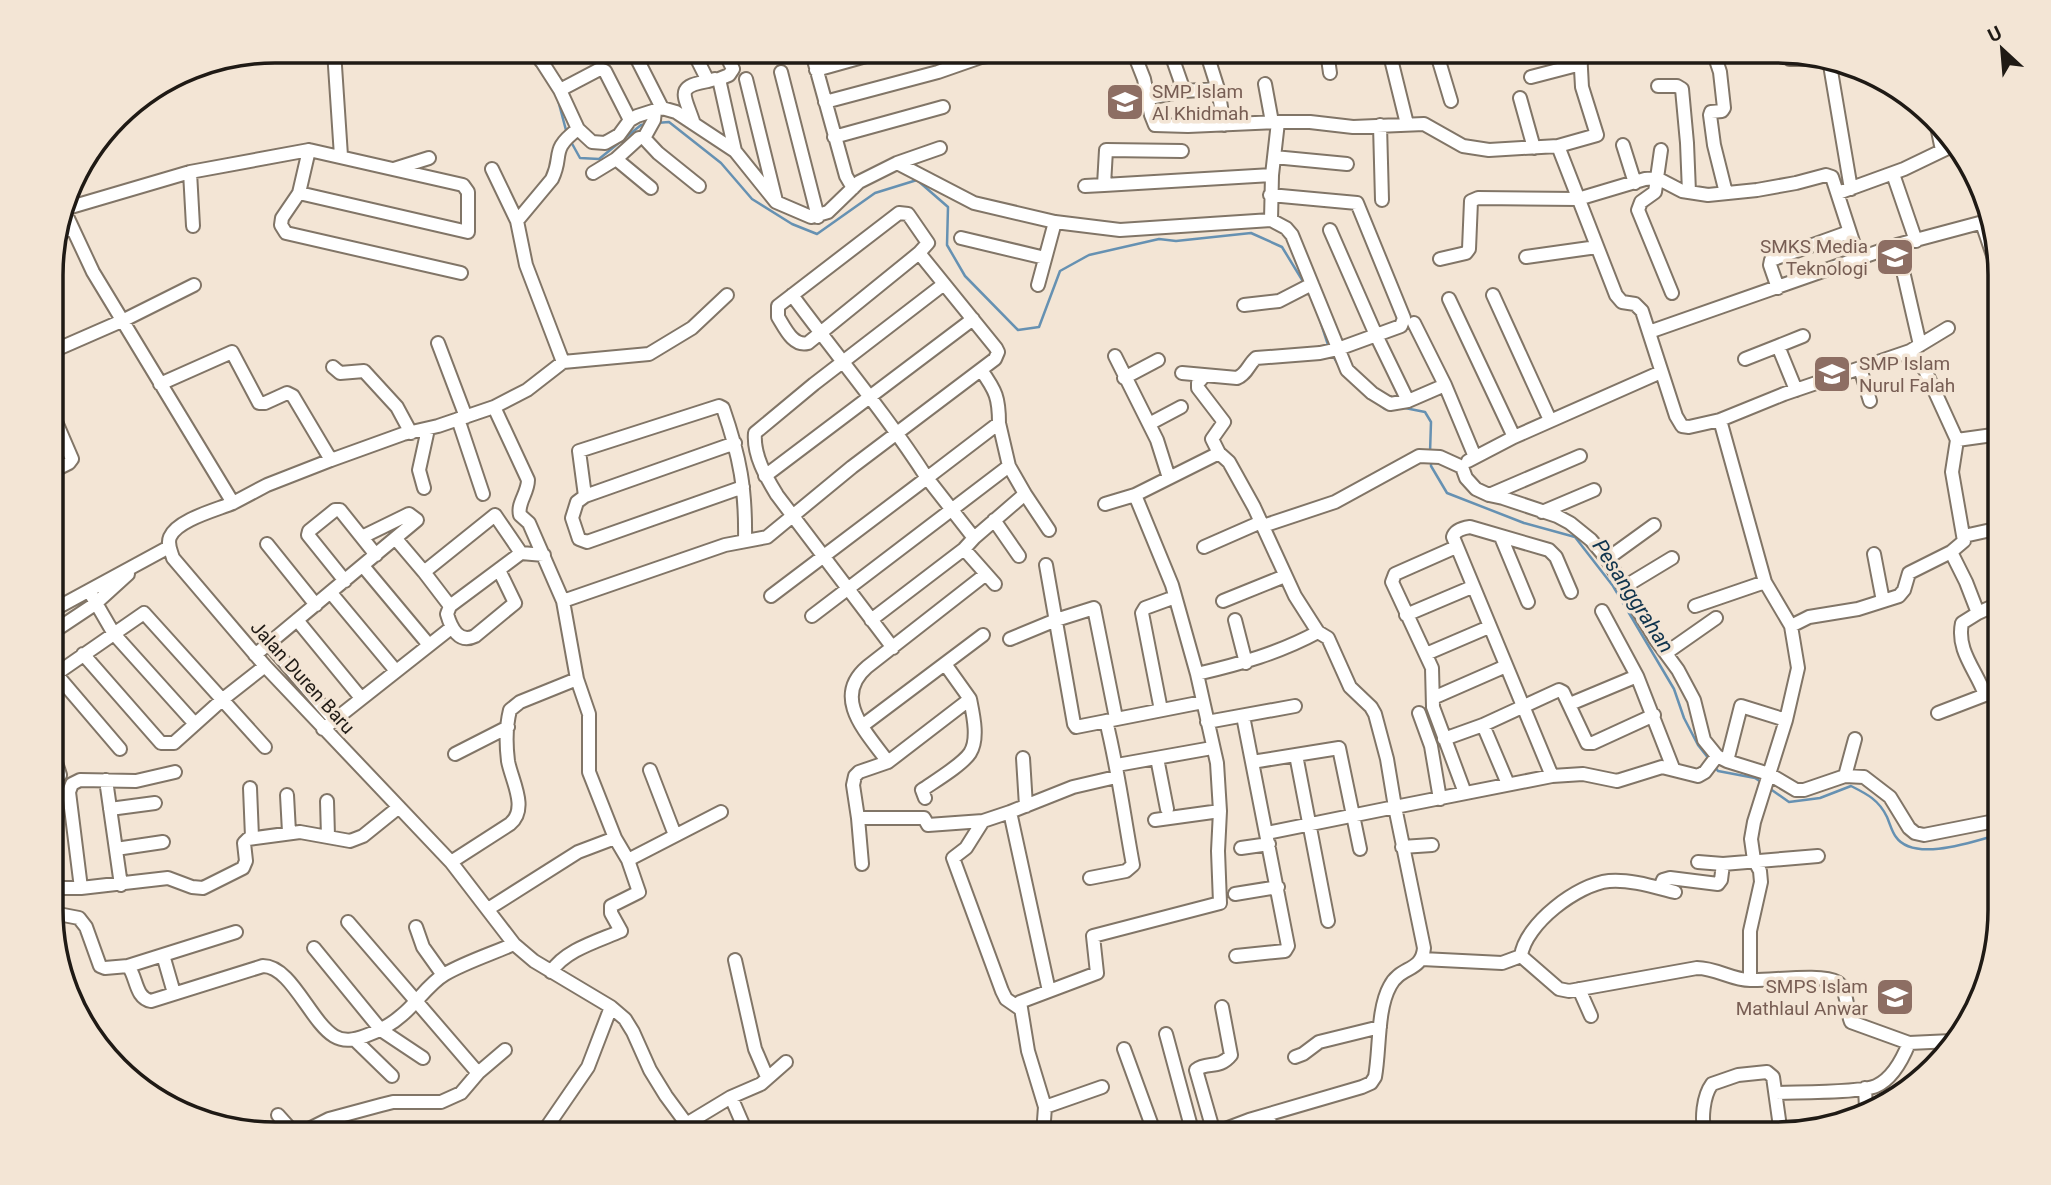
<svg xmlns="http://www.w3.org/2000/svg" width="2051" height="1185" font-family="Roboto,sans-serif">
  <rect width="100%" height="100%" fill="#f3e5d5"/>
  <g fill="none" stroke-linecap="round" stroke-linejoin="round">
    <path stroke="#6691b2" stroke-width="2.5" d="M527,51L548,82
      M558,100L567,134
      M656,123L669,122L721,163L752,199L792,224L817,234L875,193L917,180L948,207L947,245L965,276L1018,330L1039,327L1060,271L1089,255L1159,239L1176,241L1251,233L1282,247L1304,283
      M570,140L580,158L599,159L641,125L646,124
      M1317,311L1329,348
      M1332,354L1339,366
      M1362,392L1385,409H1388
      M1405,408L1425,412L1431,422L1430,453
      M1431,460V466L1447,493L1524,523L1575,537L1613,586L1674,689L1684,718L1698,745L1709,759
      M1715,767L1718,771L1755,778L1761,782
      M1769,788L1789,802L1820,798L1851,786C1867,794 1879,800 1887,817C1890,824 1892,832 1896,837C1914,863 1975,841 2000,834"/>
    <defs>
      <path id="minor" d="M334,51L341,156
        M535,51L560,90L578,129
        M633,51L662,108
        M693,51L708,81L715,79
        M724,51L733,69L729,75L719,79L735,151
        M1133,51L1144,79L1151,115L1155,125L1188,126L1278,122H1310L1353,127L1424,124L1463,146L1489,150L1558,146L1597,135L1582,87L1580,51
        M1170,51L1184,91
        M1206,51L1218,89
        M1327,51L1330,73
        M1389,51L1407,124
        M1436,51L1451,101
        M1713,51L1720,72L1724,108L1722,111L1711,112L1710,115L1714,145L1726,193
        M812,53L846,176L853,188
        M1786,53L1790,59H1806
        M541,61L559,51
        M1830,65L1851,189
        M816,70L884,51
        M781,72L818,217
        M1531,77L1581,64
        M746,79L776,201
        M1265,84L1272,122
        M1658,86H1677L1682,89L1687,143L1689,192
        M560,90L600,69L605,71L630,120
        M1149,98L1184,91L1218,89L1224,125
        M1520,98L1534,148
        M825,102L938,72L981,57L1016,51
        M693,121C684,94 675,87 708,81
        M1380,125L1382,200
        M1937,126L1942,150
        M834,137L943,107
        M644,138L658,153L699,186
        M1623,145L1635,183
        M1558,146L1616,295L1622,302L1635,304L1642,311L1676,416L1682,426L1689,427L1720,420L1784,394L1910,351L1948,328
        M309,150L299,193L282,218L281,225L286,233L461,273
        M1661,150L1655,192L1641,202L1638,210L1672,293
        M1182,151L1106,150L1104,185L1272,175
        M1274,157L1347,164
        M616,159L651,188
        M897,163L940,148
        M394,169L429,158
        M492,169L517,221
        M190,172L193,226
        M593,173L616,159L639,138H644L654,120L655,111
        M1893,174L1916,241
        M1085,186L1104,185
        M1838,193L1904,169L1956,144
        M64,209L190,172L309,150L463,185L468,192V232L299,193
        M64,210L93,272L233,503C216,510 177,520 170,537C167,544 171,551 173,558L265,666L451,862L514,944L534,961L611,1007L625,1019L633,1032L650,1070L666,1096L694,1134
        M1271,220L1272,175L1278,122
        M1982,223L2000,276
        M1330,230L1376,335L1408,401
        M56,234L72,228
        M961,238L1045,258
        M1897,245L1920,345
        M1526,257L1597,247
        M1440,259L1466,253L1469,249L1471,201L1478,198L1578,199L1645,179L1657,178L1682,191L1708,195L1757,190L1796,183L1826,175L1832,177L1859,260
        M1038,285L1055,222
        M1778,288L1770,265L1771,260L1849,232
        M1493,295L1550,420
        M1449,299L1514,437
        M1244,305L1279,301L1312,284
        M1414,323L1445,385
        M1649,332L1897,245L1987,221
        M438,343L466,417
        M1778,346L1803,336
        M53,351L124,320L194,285
        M1115,356L1157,440L1169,478
        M1745,359L1778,346L1796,390
        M563,362L649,354L692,328L727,295
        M333,367L340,373L364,371L397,407L411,433
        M1860,368L1870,401
        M1182,373L1237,378C1247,374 1248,365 1256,358L1320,353L1338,349L1401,326L1404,318L1357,203L1270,195
        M1204,376L1198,383V388L1224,422L1212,439L1219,453
        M1124,378L1158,360
        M160,384L232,352L259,403H265L287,393L293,396L331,460
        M53,415L72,459L69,463L53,471
        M458,419L483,494
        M1720,420L1765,582
        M999,423L1009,466
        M1149,424L1181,407
        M1957,440L2000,434
        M1468,461L1514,437L1661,372
        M765,476L973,319
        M743,487L587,542L579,539L572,518L577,502L585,496L579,451L719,406L723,408C740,457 746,489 745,541
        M424,488L419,470L428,429
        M1025,494L1049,530
        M1489,495L1580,456
        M585,496L735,443
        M233,503L267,485L331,460L403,434L438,426L494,407L527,390L563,362L526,265L517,221L552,179C564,154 549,151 578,129L592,142L605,143L619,135L630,120L637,116L662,108L676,112L735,151L776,202L811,217L828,212L859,182L897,163L974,203L1055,222L1120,230L1271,220L1286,228L1292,235L1347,370L1372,393L1390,404L1408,401L1445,385L1475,457
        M1105,504L1135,495L1219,453L1229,462L1254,507L1295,596L1318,632L1328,638L1350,687L1371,707L1375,714L1387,759L1395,807L1267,833
        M1542,512L1594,490
        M994,520L1019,556
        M1263,526L1335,502L1419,456L1440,457L1462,467L1466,478L1476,489L1489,495L1503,498L1557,516L1570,523L1591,540L1607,559L1656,640L1678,670L1694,700L1704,740L1717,756L1727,761L1769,774L1796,790H1804L1845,776L1864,777L1890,797L1909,828L1915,833L1924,835L2000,820
        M1964,536L2000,528
        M1501,537L1528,602
        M396,539L424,572L495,515L521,553
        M267,544L316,605
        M1204,547L1261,522
        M1456,547L1395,574L1392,582L1432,668L1433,707L1465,793
        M964,549L995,584
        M1951,552L1966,582L1978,613L2000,603
        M1874,554L1883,601
        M1607,559L1654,525
        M1046,565L1074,724L1076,727L1203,702
        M363,566L429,645
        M499,570L515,603L475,636C459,644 451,628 447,614L450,606L521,553L544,555
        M424,572L450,606
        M345,581L308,535L309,531L335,510H340L376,555
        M1624,587L1672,558
        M89,591L114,634L195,724
        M331,593L396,671
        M771,596L927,478C886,414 837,356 792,295
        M563,601L725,545L767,537L852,467L995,359L998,352L996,348L919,253L928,243L908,214L899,213L778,306V317C785,328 793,347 808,343L919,253
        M1223,601L1285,576
        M1695,606L1765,582L1791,626L1798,668L1786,720L1754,822L1751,839L1754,860L1760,871L1761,882L1750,931V980
        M53,610L169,547
        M1602,611L1637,676
        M1406,615L1472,587
        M812,616L1009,466L1025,494L974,538
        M297,620L361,698
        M871,620L964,549L974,538L927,478L999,423C999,398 996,391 981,370
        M1235,620L1246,663
        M1791,626L1809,617L1858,609L1899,596L1904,590L1909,573L1951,552L1964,541L1952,472L1957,440L1925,370L1910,351
        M53,632L95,604L128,574
        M1010,639L1056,620L1094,608L1116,718
        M269,644L334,720
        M893,648L777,495C766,477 753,455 755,433L814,384L944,284
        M1666,653L1716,618
        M83,654L161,743H174L223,699L265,666
        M1426,654L1489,627
        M255,655L417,520L409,514L362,537
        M945,664L970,699L888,762L859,772L855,776L853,785L858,818H924L928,825L983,821L1010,812
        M1197,674C1240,664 1279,653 1318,632
        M1433,698L1506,666
        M1570,704L1637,676L1673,768
        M1161,710L1142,613L1145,608L1175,597
        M1419,713L1431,746L1440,799
        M1938,713L1985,695C1977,671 1956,651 1962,623L1978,613
        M1207,722L1295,706
        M1483,725L1508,784
        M862,726L983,635
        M323,729L451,628
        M1444,739L1483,725L1559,690L1563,692L1587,743H1593L1654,715
        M120,749L56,674L144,613L265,747
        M53,753L60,775L53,777
        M455,754L508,727
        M1296,755L1328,921
        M1023,758L1026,806
        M1157,758L1167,809
        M1727,761L1741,706L1786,720
        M888,762C867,733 831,698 867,667L986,574
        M1252,762L1339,748L1360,849
        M1117,765L1212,748
        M650,770L675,835
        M1552,776L1453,537C1455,530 1463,528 1470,527L1549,550L1556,557L1571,592
        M1845,776L1855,739
        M106,780L121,885
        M250,788L252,837
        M287,795L289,832
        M925,798L922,790C935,781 962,765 970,753C979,739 973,714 970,699
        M327,801L328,836
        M110,809L155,803
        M858,818L862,864
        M1155,820L1220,811
        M983,821L966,848L953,858L1002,991L1006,999L1019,1008
        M615,838L628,860L721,812
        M1402,847L1432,845
        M1241,848L1269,844
        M116,849L163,842
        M451,862L510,824C529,809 511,779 508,761C506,745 506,726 510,710L520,702L577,679
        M1698,862L1723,864L1818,856
        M1090,878L1126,871L1133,865C1124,817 1118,768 1106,721
        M53,888H81L168,878L192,887L203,888L243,868L246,861L244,843L248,839L300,832L350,841L363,836L399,807
        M81,888L69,792L72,784L80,780L136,781L175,772
        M1660,888L1663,880L1670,878L1718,884L1721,880L1723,864
        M1235,894L1278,887
        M488,909L578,852L615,838L589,772V714L577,679L563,601L529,523L520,515C517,503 528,493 528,480L494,407
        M53,913L79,918L86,927L100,966L105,968L128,966C137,977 135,998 151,1001L263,966C291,966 310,1021 334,1036C344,1042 354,1040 365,1036C379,1031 391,1025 402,1015C417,1003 428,984 445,974C466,962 491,954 514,944
        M348,922L478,1073L505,1050
        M416,927L423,947L443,975
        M314,948L381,1030L423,1058
        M163,955L174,993
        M1236,956L1285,951L1288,946L1243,716
        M1521,956L1559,989L1569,991L1697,968C1716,968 1732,980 1750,980C1770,981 1822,973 1837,982C1848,988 1846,1010 1851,1022L1909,1043L1952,1041
        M1521,956C1525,924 1578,884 1609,881C1629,879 1655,887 1675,892
        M1422,959L1502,963L1521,956
        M735,960L755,1049L767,1077
        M128,966L236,932
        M551,972C565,950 598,941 621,931L611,913V906L639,892L628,860
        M1579,989L1591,1016
        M1049,991L1010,812L1073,787L1116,777
        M1166,1034L1193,1134
        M355,1040L392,1076
        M1124,1049L1155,1134
        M1295,1057L1303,1054L1319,1042L1380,1027
        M1865,1088L1866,1108
        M1776,1093C1797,1092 1860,1093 1876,1086C1892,1079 1903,1058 1909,1043
        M731,1097L747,1134
        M1045,1107L1102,1087
        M278,1115L295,1134L301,1133L329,1119L381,1105L393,1102H441L461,1093L478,1073
        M1268,1115L1273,1134
        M688,1123L731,1097L761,1084L786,1062
        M1214,1133L1196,1070C1207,1061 1219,1070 1231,1055L1222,1007
        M542,1134L588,1067L611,1007
        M1043,1134L1045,1107L1028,1051L1020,1002L1097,973L1093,936L1220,903L1218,851L1220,811L1217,763L1197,674L1172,585L1135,495
        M1212,1134L1249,1120L1362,1087L1371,1083L1375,1077C1380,1050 1377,1009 1390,986C1400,966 1422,972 1424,948L1395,807L1552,776L1583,774L1617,781L1662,767L1698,776L1705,772L1717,756
        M1705,1134C1701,1120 1703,1096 1712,1084L1738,1075L1767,1072L1773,1077L1781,1134"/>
    </defs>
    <use href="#minor" stroke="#817567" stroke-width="16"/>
    <use href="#minor" stroke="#fff" stroke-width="12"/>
  </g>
  <defs>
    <symbol id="school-square" viewBox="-11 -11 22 22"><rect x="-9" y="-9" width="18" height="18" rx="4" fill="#8d6e63" stroke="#f3e5d5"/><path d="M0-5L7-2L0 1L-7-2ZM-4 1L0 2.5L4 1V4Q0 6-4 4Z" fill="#fff"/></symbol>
  </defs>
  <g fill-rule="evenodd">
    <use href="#school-square" x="1103" y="80" width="44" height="44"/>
    <use href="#school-square" x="1873" y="235" width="44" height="44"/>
    <use href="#school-square" x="1810" y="352" width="44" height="44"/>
    <use href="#school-square" x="1873" y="975" width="44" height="44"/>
  </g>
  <g text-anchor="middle" stroke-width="7" stroke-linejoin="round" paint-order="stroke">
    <g font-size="19" fill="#785e54" stroke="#f3e5d5" text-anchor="start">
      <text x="1152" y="98">SMP Islam<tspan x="1152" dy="22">Al Khidmah</tspan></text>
      <text x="1868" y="253" text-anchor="end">SMKS Media<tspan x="1868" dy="22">Teknologi</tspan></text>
      <text x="1859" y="370">SMP Islam<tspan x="1859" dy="22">Nurul Falah</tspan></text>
      <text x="1868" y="993" text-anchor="end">SMPS Islam<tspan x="1868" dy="22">Mathlaul Anwar</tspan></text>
    </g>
    <g font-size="19" fill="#1f1a15" stroke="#f3e5d5">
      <text transform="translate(303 677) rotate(48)" y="7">Jalan Duren Baru</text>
    </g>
    <g font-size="21" font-style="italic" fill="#10344d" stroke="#f3e5d5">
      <text transform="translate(1633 596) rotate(57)" y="7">Pesanggrahan</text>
    </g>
  </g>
  <path d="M0 0H2051V1185H0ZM275 63H1776A212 212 0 0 1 1988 275V910A212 212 0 0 1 1776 1122H275A212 212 0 0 1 63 910V275A212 212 0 0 1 275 63Z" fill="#f3e5d5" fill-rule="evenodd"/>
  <path fill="none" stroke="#1f1a15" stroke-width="3.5" d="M275 63H1776A212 212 0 0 1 1988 275V910A212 212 0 0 1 1776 1122H275A212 212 0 0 1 63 910V275A212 212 0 0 1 275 63Z"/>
  <g transform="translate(2002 49) rotate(334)" stroke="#f3e5d5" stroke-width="5" paint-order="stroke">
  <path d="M0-5L12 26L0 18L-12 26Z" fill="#1f1a15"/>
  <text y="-10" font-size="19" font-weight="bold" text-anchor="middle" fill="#1f1a15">U</text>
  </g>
</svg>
